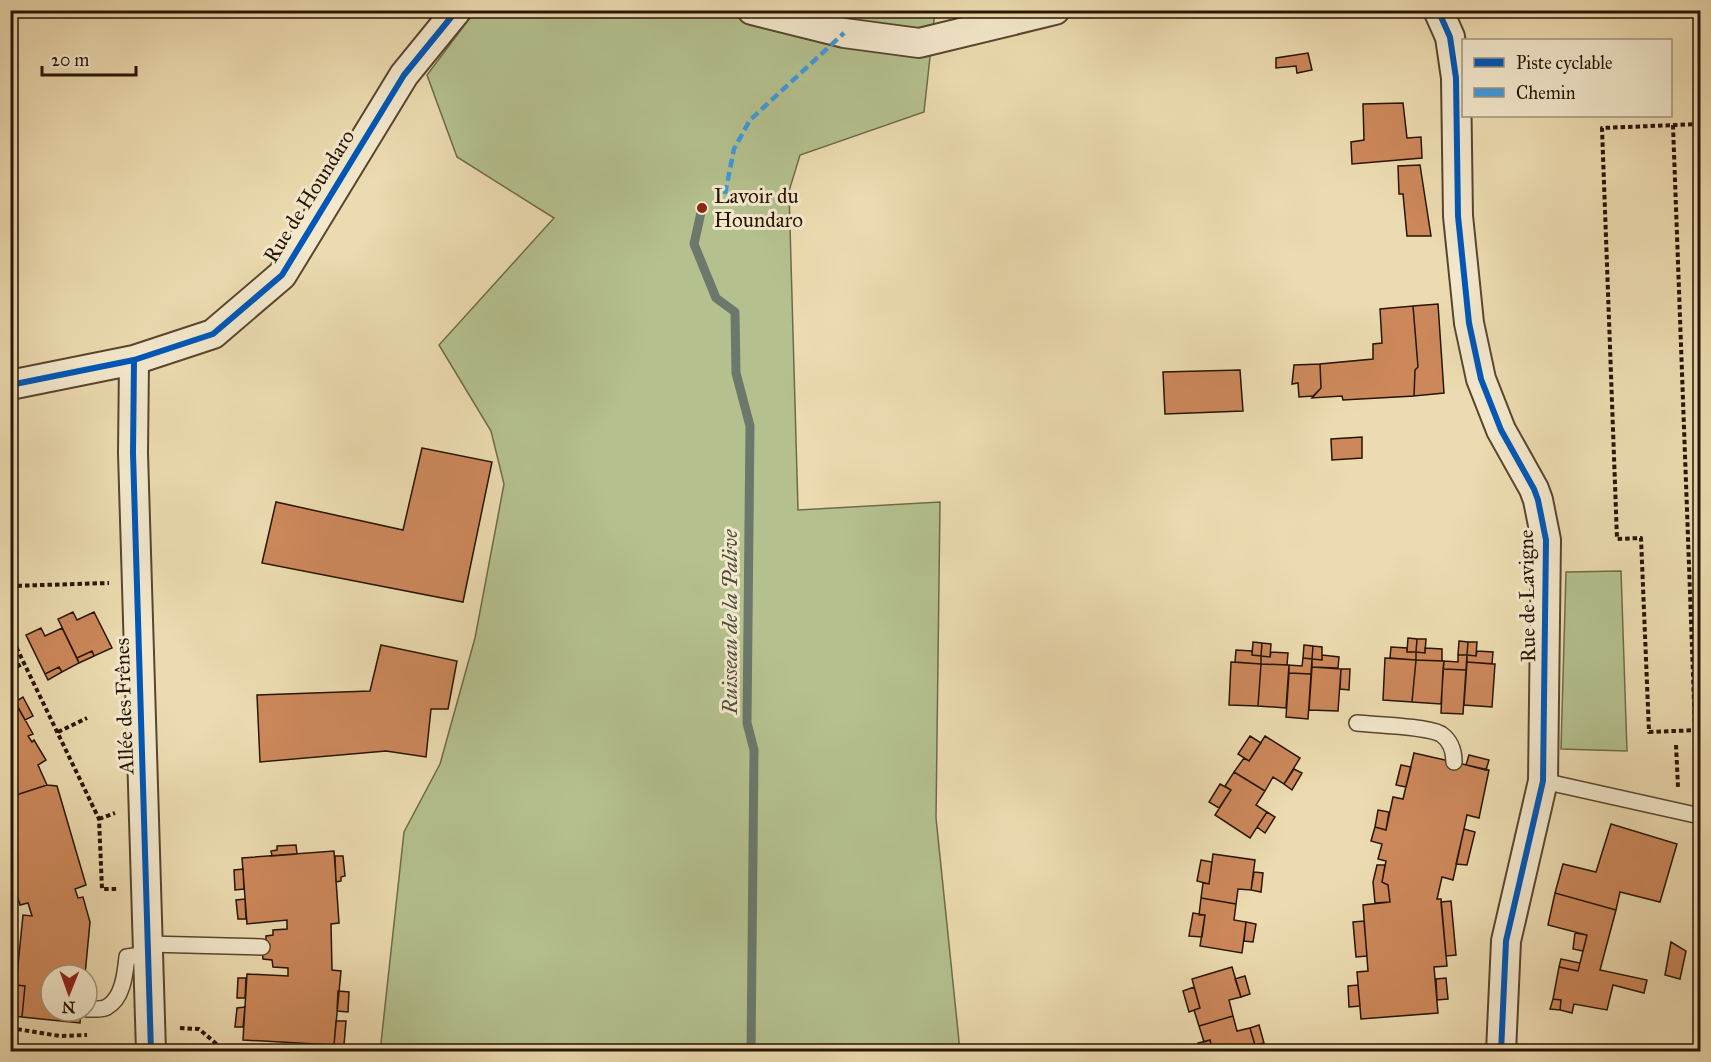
<svg xmlns="http://www.w3.org/2000/svg" width="1711" height="1062" font-family="'IM FELL Great Primer',serif">
  <rect width="100%" height="100%" fill="#ecdbb0"/>
  <filter id="stains"><feTurbulence type="fractalNoise" baseFrequency=".00333" numOctaves="4"/><feColorMatrix values="0 0 0 0 .2 0 0 0 0 .09 0 0 0 0 .02 0 0 0 .5 -.17"/></filter>
  <radialGradient id="worn" r=".72"><stop offset=".6" stop-color="#630" stop-opacity="0"/><stop offset="1" stop-color="#630" stop-opacity=".3"/></radialGradient>
  <path fill="#b4c18e" stroke="#6e6b48" stroke-width="1.5" d="M475,11H935L924,112L800,155L789,191L798,510L940,502L936,818L960,1051L380,1052L404,832L440,764L475,638L504,484L491,431L439,345L554,218L457,157L427,75Z
    M1621,571L1627,751L1561,749L1566,572Z"/>
  <g fill="none" stroke-linecap="round" stroke-linejoin="round">
    <path stroke="#6b786b" stroke-width="9" d="M702,208L694,244L716,298L735,312L736,373L750,426L747,723L754,750L751,1052"/>
  </g>
  <path fill="#cc885b" stroke="#271502" stroke-width="1.5" d="M1308,53L1312,70L1297,73L1296,66L1276,68V58Z
    M1403,103L1407,138L1421,137L1422,158L1352,164L1351,142L1364,140L1363,104Z
    M1420,165L1431,236H1407L1403,194H1399L1398,166Z
    M1438,304L1444,393L1414,396L1415,370L1418,367L1413,306Z
    M1413,306L1418,367L1415,370L1414,396L1343,400L1342,396L1312,398L1321,388L1320,364L1373,359V344L1382,343L1380,309Z
    M1320,364L1321,388L1313,396L1299,397L1298,383L1292,384L1294,365Z
    M1240,370L1243,411L1165,414L1163,372Z
    M1362,437V458L1332,460L1331,439Z
    M422,448L492,462L463,602L262,563L276,502L403,530Z
    M73,612L77,620L94,612L112,648L94,656L92,651L77,658L58,619Z
    M41,628L45,636L62,628L79,663L62,672L59,667L45,674L26,635Z
    M1408,638L1417,639L1416,652H1407Z
    M1417,639H1426L1425,653L1416,652Z
    M1459,641L1468,642L1467,655H1458Z
    M1253,642L1262,643L1261,656L1252,655Z
    M1468,642H1477L1476,656L1467,655Z
    M1262,643L1271,644L1270,657L1261,656Z
    M381,645L457,661L448,709H431L426,757L386,751L260,762L257,695L370,691Z
    M1304,645L1313,646L1312,659L1303,658Z
    M1313,646L1322,647V660L1312,659Z
    M1391,647L1407,648V652H1416V660L1390,658Z
    M1425,648L1442,649V661L1416,660V652L1425,653Z
    M1236,650L1252,651V655L1261,656V664L1235,662Z
    M92,651L94,656L79,663L77,658Z
    M1477,651L1493,652L1492,664L1467,662V655L1476,656Z
    M1271,652L1288,653L1287,665L1261,664V656L1270,657Z
    M1322,655L1339,657L1338,668L1312,667V659L1322,660Z
    M1458,655H1467L1466,670L1443,669L1444,661L1458,662Z
    M1303,658L1312,659L1311,674L1289,673V665L1302,666Z
    M1385,658L1416,660L1412,702L1383,700Z
    M1416,660L1444,661L1441,704L1412,702Z
    M1231,662L1261,664L1258,706L1229,705Z
    M1467,662L1495,664L1492,707L1464,705Z
    M1261,664L1289,665L1286,708L1258,706Z
    M59,667L62,672L48,680L45,674Z
    M1312,667L1341,669L1338,711L1309,710Z
    M1341,669H1350L1349,690L1340,689Z
    M1443,669L1466,670L1463,714L1441,713Z
    M1289,673L1311,674L1308,719L1286,717Z
    M23,697L33,716L25,720L15,702Z
    M13,698L33,734L28,736L32,742L34,740L46,760L38,765L47,785L10,797V699Z
    M1250,736L1261,743L1249,761L1238,754Z
    M1265,736L1300,758L1284,784L1273,777L1265,791L1234,772L1244,758L1249,761Z
    M1414,753L1489,770L1479,818L1467,815L1453,880L1442,877L1437,899H1441L1447,966L1434,967L1438,1013L1361,1019L1357,972L1368,971L1363,905L1390,902L1388,885L1382,882L1386,861L1378,859L1382,844L1371,841L1375,827L1386,830L1393,797L1403,799Z
    M1469,755L1489,760L1486,770L1466,765Z
    M1401,765L1411,767L1406,787L1396,785Z
    M1294,769L1302,773L1292,790L1284,784Z
    M1234,772L1265,791L1256,805L1267,812L1250,838L1215,815L1231,790L1225,786Z
    M1220,784L1231,790L1219,808L1209,802Z
    M47,785L57,786L86,885L75,889L78,898L83,897L90,922L85,975H51V1011H81L80,1023L22,1017L25,986L16,985L23,915L32,916L28,903L20,905L10,873V797Z
    M1378,810L1389,812L1386,830L1375,827Z
    M1267,812L1275,817L1265,833L1257,827Z
    M1611,824L1677,844L1660,902L1620,892L1616,910L1555,893L1563,864L1596,872Z
    M1464,829L1475,832L1467,865L1456,864Z
    M296,845L297,854L272,856L271,851L277,850V846Z
    M334,851L339,923L331,924L332,970L341,971L334,1045L243,1040L247,974L288,976V968L273,967L272,960L263,959L262,947L266,941V936L273,935V930L287,929V920L247,924L242,858Z
    M1213,854L1255,860L1251,890L1238,889L1236,904L1201,898L1203,883L1209,884Z
    M335,856H343L345,876L341,877V881L336,882Z
    M1201,860L1212,862L1209,884L1197,881Z
    M1377,865H1385L1382,882L1388,885L1390,902L1375,903L1373,882Z
    M243,869L244,889L235,890L234,870Z
    M1254,872L1263,873L1261,892L1251,890Z
    M1555,893L1616,910L1600,970L1647,980L1644,993L1613,985L1607,1010L1574,1004L1572,1013L1560,1010L1561,1000L1553,999L1559,967L1578,971L1587,935L1548,925Z
    M1201,898L1236,904L1234,920L1246,922L1242,953L1200,946L1205,915H1199Z
    M245,899L246,919H238L236,900Z
    M1451,901L1456,955L1446,956L1441,902Z
    M1193,913L1205,915L1202,937L1189,936Z
    M1364,921L1367,956L1356,957L1353,922Z
    M1246,922L1256,924L1253,942L1244,941Z
    M1575,933L1587,935L1583,951L1573,949Z
    M1671,942L1686,951L1680,979L1665,975Z
    M1561,959L1580,963L1578,971L1559,967Z
    M1232,967L1241,997L1229,1000L1233,1016L1199,1026L1194,1010L1200,1008L1192,979Z
    M1245,976L1250,994L1241,997L1235,979Z
    M238,978H246L245,998H237Z
    M1446,978L1448,999L1437,1000L1436,979Z
    M16,985L25,986L22,1017L13,1016Z
    M1358,985L1360,1006L1349,1007L1348,986Z
    M1194,987L1200,1008L1189,1012L1183,991Z
    M338,991L349,992L348,1012L337,1011Z
    M1553,999L1561,1000L1560,1010L1550,1009Z
    M245,1007L243,1027H235L237,1008Z
    M1233,1016L1237,1031L1250,1028L1257,1052H1213L1210,1040L1204,1042L1199,1026Z
    M336,1021H346L344,1045H334Z
    M1259,1025L1264,1043L1255,1045L1250,1028Z
    M1210,1040L1213,1052H1200L1198,1043Z"/>
  <g fill="none" stroke-linecap="round" stroke-linejoin="round">
    <defs>
      <path id="service" d="M1357,723C1376,725 1426,726 1441,734C1451,741 1454,751 1454,762
        M1543,781L1700,816
        M148,944L262,947
        M87,1009C93,1009 102,1010 107,1007C123,998 125,974 127,957L148,954"/>
      <path id="minor" d="M752,10L844,33L919,43L1055,10
        M1438,10L1450,37L1456,78L1458,216L1469,323L1481,379L1501,430L1534,489L1538,500L1546,540L1543,781L1506,941L1501,1052
        M134,360L133,453L151,1052
        M10,385L134,360L213,334L282,275L404,75L457,10"/>
    </defs>
    <use href="#service" stroke="#58462e" stroke-width="18"/>
    <use href="#minor" stroke="#58462e" stroke-width="32"/>
    <path stroke="#271502" stroke-width="4" stroke-dasharray="4.5 3" stroke-linecap="butt" d="M1700,124L1602,128L1617,539L1641,538L1649,732L1700,730
      M1673,125L1695,730
      M10,586L109,583
      M10,634L99,819L102,889H117
      M10,670L24,663
      M58,732L87,718
      M1676,745L1678,787
      M99,819L115,813
      M10,1028L60,1036L87,1035
      M180,1028L199,1029L226,1052"/>
    <use href="#service" stroke="#f3e8cc" stroke-width="15"/>
    <use href="#minor" stroke="#f3e8cc" stroke-width="28"/>
    <path stroke="#3d9add" stroke-width="4.5" stroke-dasharray="9 4.5" stroke-linecap="butt" d="M725,194L734,149L750,120L844,33"/>
    <defs>
      <path id="cycleway" d="M1438,10L1450,37L1456,78L1458,216L1469,323L1481,379L1501,430L1534,489L1538,500L1546,540L1543,781L1506,941L1501,1052
        M134,360L133,453L151,1052
        M10,385L134,360L213,334L282,275L404,75L457,10"/>
    </defs>
    <use href="#cycleway" stroke="#f3e8cc" stroke-width="10"/>
    <use href="#cycleway" stroke="#0057b8" stroke-width="6"/>
  </g>
  <circle fill="#8f2418" stroke="#f3e8cc" stroke-width="2" cx="702" cy="208" r="6"/>
  <g text-anchor="middle" stroke-width="6" stroke-linejoin="round" paint-order="stroke">
    <g font-size="21" fill="#271502" stroke="#f3e8cc">
      <text transform="translate(309 196) rotate(-58)" y="7">Rue de Houndaro</text>
      <text transform="translate(1527 596) rotate(-91)" y="7">Rue de Lavigne</text>
      <text transform="translate(124 706) rotate(-92)" y="7">Allée des Frênes</text>
    </g>
    <g font-size="21" fill="#271502" stroke="#f3e8cc" text-anchor="start">
      <text x="714" y="203">Lavoir du<tspan x="714" dy="24">Houndaro</tspan></text>
    </g>
    <g font-size="22" font-style="italic" fill="#4f4f3f" stroke="#f3e8cc">
      <text transform="translate(729 622) rotate(-90)" y="8">Ruisseau de la Palive</text>
    </g>
  </g>
  <rect width="1711" height="1062" fill="none" stroke="#ecdbb0" stroke-width="36"/>
  <rect x="12" y="12" width="1687" height="1038" fill="none" stroke="#271502" stroke-width="3"/>
  <rect x="18" y="18" width="1675" height="1026" fill="none" stroke="#271502" stroke-width="1.5"/>
  <rect x="1462" y="39" width="210" height="78" fill="#f3e8cc" stroke="#a1947b" stroke-width="1.5"/>
  <rect x="1474" y="58" width="30" height="9" fill="#0057b8" stroke="#a1947b" stroke-width="1.5"/>
  <text x="1516" y="69" font-size="18" fill="#271502">Piste cyclable</text>
  <rect x="1474" y="88" width="30" height="9" fill="#3d9add" stroke="#a1947b" stroke-width="1.5"/>
  <text x="1516" y="99" font-size="18" fill="#271502">Chemin</text>
  <g transform="translate(69 993) rotate(181)"><circle r="28" fill="#f3e8cc" stroke="#a1947b" stroke-width="1.5"/>
  <path d="M0-4.5L10 22L0 15L-10 22Z" fill="#8f2418"/>
  <text y="-9" font-size="16" font-weight="bold" text-anchor="middle" fill="#271502">N</text>
  </g>
  <path d="M42 66v9h94v-9" fill="none" stroke="#271502" stroke-width="3"/>
  <text x="51" y="66" font-size="18" fill="#271502" stroke="#f3e8cc" stroke-width="4.5" paint-order="stroke">20 m</text>
  <rect width="100%" height="100%" filter="url(#stains)"/>
  <rect width="100%" height="100%" fill="url(#worn)"/>
</svg>
